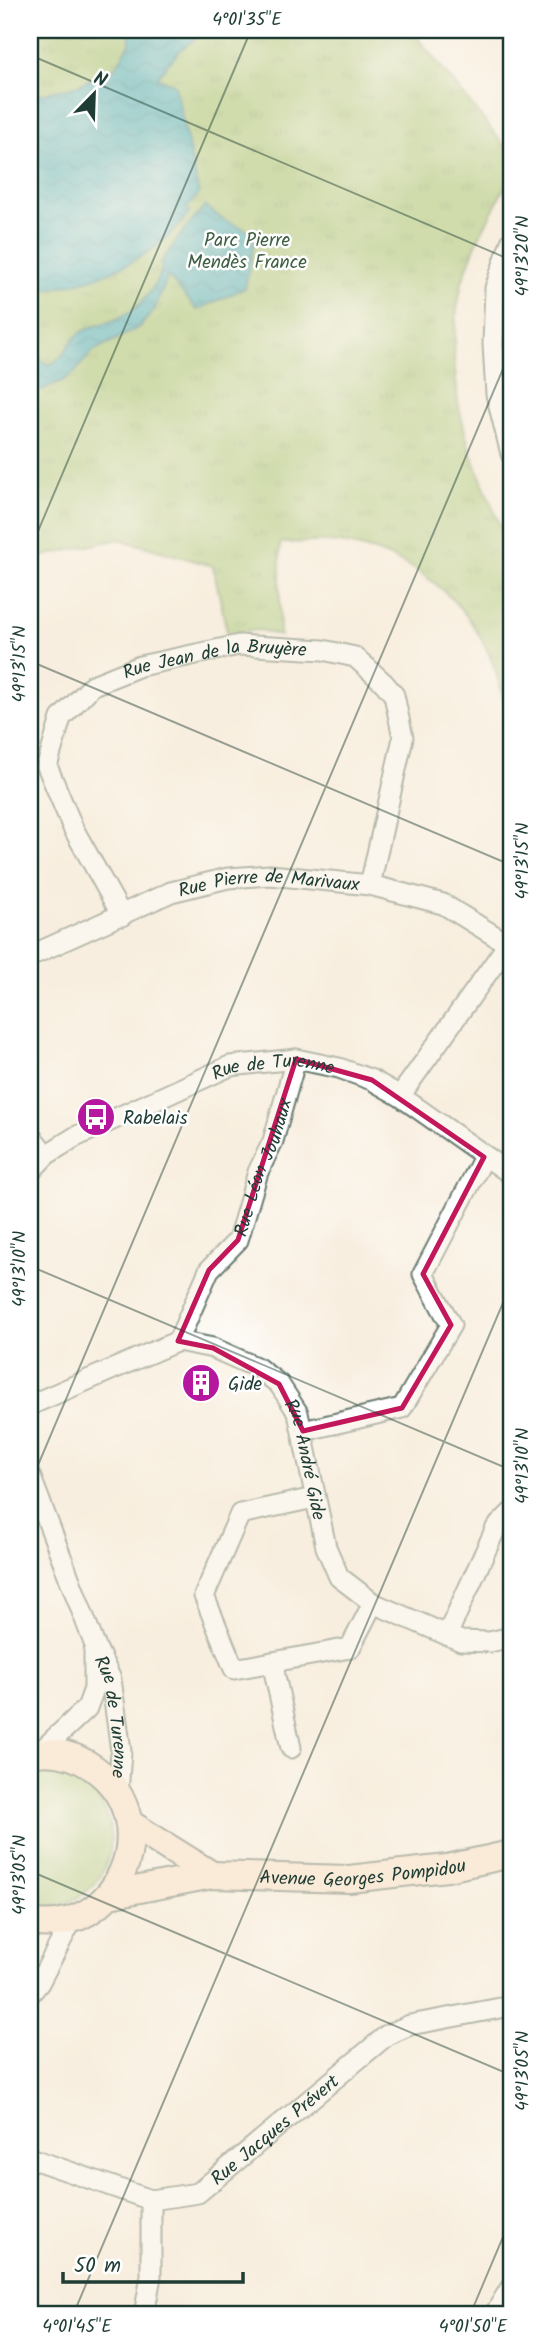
<svg xmlns="http://www.w3.org/2000/svg" width="541" height="2345" font-family="Kalam,sans-serif">
  <defs>
    <pattern id="park-tufts" width="24" height="20" patternUnits="userSpaceOnUse" patternTransform="scale(1.75)"><rect width="24" height="20" fill="#a0c570"/><path d="M3 7l-1-3M5 7V3M7 7l1-3M15 17l-1-3M17 17v-4M19 17l1-3" fill="none" stroke="#82a15d"/></pattern>
    <pattern id="water-waves" width="16" height="10" patternUnits="userSpaceOnUse" patternTransform="scale(1.75)"><rect width="16" height="10" fill="#3fadbc"/><path d="M0 5q4-4 8 0t8 0" fill="none" stroke="#348e9a"/></pattern>
  </defs>
  <rect width="100%" height="100%" fill="#fff"/>
  <filter id="ink" filterUnits="userSpaceOnUse"><feTurbulence type="fractalNoise" baseFrequency=".0143" numOctaves="2"/><feDisplacementMap in="SourceGraphic" scale="14" xChannelSelector="R" yChannelSelector="G"/><feConvolveMatrix kernelMatrix="1 2 1 2 8 2 1 2 1" color-interpolation-filters="sRGB"/></filter>
  <filter id="wash" filterUnits="userSpaceOnUse"><feTurbulence type="fractalNoise" baseFrequency=".00686" numOctaves="4" result="noise"/><feDisplacementMap in="SourceGraphic" scale="28" xChannelSelector="R" yChannelSelector="G"/><feGaussianBlur stdDeviation="1.57" result="paint"/><feColorMatrix in="noise" values="0 0 0 0 0 0 0 0 0 0 0 0 0 0 0 0 0 1.4 0 .05"/><feComposite in="paint" operator="in"/></filter>
  <g filter="url(#wash)">
    <rect width="100%" height="100%" fill="#f8eedf"/>
    <path fill="#a0c570" stroke="#608152" stroke-width="2" d="M46,1772C53,1774 60,1775 67,1777C142,1804 116,1918 30,1906V1774Z"/>
    <path fill="url(#park-tufts)" stroke="#608152" stroke-width="2" d="M30,30H411L511,154V174L476,244L462,282L456,316L454,357L458,403L470,451L511,553V758L507,756C513,659 457,570 360,547C334,540 306,542 280,543V636L260,630L227,632L213,566L119,539L30,559Z"/>
    <path fill="url(#water-waves)" stroke="#2f7578" stroke-width="2" d="M129,30H207L179,51L157,77L175,85L199,194L187,208L190,212C154,263 90,284 30,292V97L79,85L116,67L130,43Z
      M205,206L224,220L256,234L245,288L197,310L168,276L155,309L140,327L93,351L74,373L64,380L30,395V343L43,362L49,365C65,359 66,344 79,334C89,326 102,324 114,320C137,312 154,291 162,269L160,264L181,234Z"/>
  </g>
  <g filter="url(#ink)">
    <g fill="none" stroke-linecap="round" stroke-linejoin="round">
      <defs>
        <g id="street">
          <path d="M511,242L495,288L493,344L496,394L511,454"/>
          <path id="s1" d="M122,916L73,828L47,766L61,718L93,685L140,666L239,645L323,650L355,657L384,683L394,695L403,738L370,885"/>
          <path id="s2" d="M30,956L171,892L228,878L270,875L370,885L443,904L508,944"/>
          <path d="M400,1096L511,940"/>
          <path d="M30,1135L46,1155"/>
          <path id="s3" d="M30,1172L46,1155L75,1137L230,1066L296,1059L339,1068L372,1080L400,1096L511,1174"/>
          <path id="s4" d="M178,1341L209,1270L238,1240L258,1172L273,1141L296,1059"/>
          <path id="s5" d="M30,1405L178,1341L213,1348L258,1368L279,1384L298,1413L326,1547L339,1577L373,1603L461,1641L490,1642L511,1637"/>
          <path d="M303,1431L402,1408L451,1325L423,1274L484,1157"/>
          <path id="s6" d="M30,1475L94,1643L111,1679L121,1751L118,1794"/>
          <path d="M314,1498L240,1514L204,1596L234,1669L350,1648L373,1603"/>
          <path d="M447,1635L496,1528L511,1513"/>
          <path d="M272,1662L291,1748"/>
          <path d="M40,1752L87,1708L94,1689V1651"/>
          <path d="M30,1994L39,1983L72,1920"/>
          <path id="s7" d="M30,2158L151,2200L198,2193L387,2035L410,2025L511,2006"/>
          <path d="M144,2315L151,2276V2200"/>
          <path d="M494,2315L511,2287"/>
        </g>
        <g id="secondary">
          <path d="M30,1754C53,1749 76,1755 95,1769C167,1822 118,1938 30,1922"/>
          <path d="M129,1823L212,1875"/>
          <path id="s8" d="M109,1895L212,1875L349,1879L447,1868L511,1854"/>
        </g>
      </defs>
      <use href="#street" stroke="#6b7b70" stroke-width="23"/>
      <use href="#secondary" stroke="#6b7b70" stroke-width="30"/>
      <use href="#street" stroke="#fff" stroke-width="19"/>
      <use href="#secondary" stroke="#fde4d1" stroke-width="26"/>
    </g>
  </g>
  <path d="M0 0H541V2345H0ZM296,1059L372,1080L484,1157L423,1274L451,1325L402,1408L303,1431L279,1384L213,1348L178,1341L209,1270L238,1240Z" fill="#f8eedf" fill-opacity=".55" fill-rule="evenodd"/>
  <path fill="none" stroke="#c2185b" stroke-width="5" stroke-linejoin="round" d="M296,1059L372,1080L484,1157L423,1274L451,1325L402,1408L303,1431L279,1384L213,1348L178,1341L209,1270L238,1240Z"/>
  <path fill="none" stroke="#1f3d34" stroke-width="2" stroke-opacity="0.45" d="M30,55L511,260M30,550L251,30M30,661L511,865M30,1266L511,1470M30,1484L511,350M30,1871L511,2075M73,2315L511,1284M470,2315L511,2218"/>
  <defs>
    <symbol id="bus-disc" viewBox="-11 -11 22 22"><circle r="9.5" fill="#b5179e" stroke="#fff"/><path d="M-5-6H5V4H4V6H2V4H-2V6H-4V4H-5ZM-3.5-4V0h7V-4ZM-3.5 1.2v1.5H-2V1.2ZM2 1.2v1.5H3.5V1.2Z" fill="#fff"/></symbol>
    <symbol id="building-disc" viewBox="-11 -11 22 22"><circle r="9.5" fill="#b5179e" stroke="#fff"/><path d="M-4-6H4V6H1V3H-1V6H-4ZM-2.5-4.3h1.7v1.8h-1.7ZM.8-4.3h1.7v1.8H.8ZM-2.5-1h1.7V.8h-1.7ZM.8-1h1.7V.8H.8Z" fill="#fff"/></symbol>
  </defs>
  <g fill-rule="evenodd">
    <use href="#bus-disc" x="74" y="1095" width="44" height="44"/>
    <use href="#building-disc" x="179" y="1361" width="44" height="44"/>
  </g>
  <g text-anchor="middle" stroke-width="5" stroke-linejoin="round" paint-order="stroke">
    <g font-size="19" fill="#3f5f43" stroke="#fff">
      <text x="247" y="246">Parc Pierre<tspan x="247" dy="22">Mendès France</tspan></text>
    </g>
    <g font-size="19" fill="#1f3d34" stroke="#fff">
      <text dy="7" stroke="none"><textPath href="#s1" startOffset="390">Rue Jean de la Bruyère</textPath></text>
      <text dy="7" stroke="none"><textPath href="#s2" startOffset="254">Rue Pierre de Marivaux</textPath></text>
      <text dy="7" stroke="none"><textPath href="#s3" startOffset="271">Rue de Turenne</textPath></text>
      <text dy="7" stroke="none"><textPath href="#s4" startOffset="196">Rue Léon Jouhaux</textPath></text>
      <text dy="7" stroke="none"><textPath href="#s5" startOffset="354">Rue André Gide</textPath></text>
      <text dy="7" stroke="none"><textPath href="#s6" startOffset="257">Rue de Turenne</textPath></text>
      <text dy="7" stroke="none"><textPath href="#s8" startOffset="256">Avenue Georges Pompidou</textPath></text>
      <text dy="7" stroke="none"><textPath href="#s7" startOffset="275">Rue Jacques Prévert</textPath></text>
    </g>
    <g font-size="19" fill="#1f3d34" stroke="#fff" text-anchor="start">
      <text x="123" y="1124">Rabelais</text>
      <text x="228" y="1390">Gide</text>
    </g>
  </g>
  <rect width="541" height="2345" fill="none" stroke="#fff" stroke-width="77"/>
  <g transform="translate(94 94) rotate(23)" stroke="#ffffff" stroke-width="5" paint-order="stroke">
  <path d="M0-5L12 26L0 18L-12 26Z" fill="#1f3d34"/>
  <text y="-10" font-size="19" font-weight="bold" text-anchor="middle" fill="#1f3d34">N</text>
  </g>
  <path d="M63 2272v10h180v-10" fill="none" stroke="#1f3d34" stroke-width="3.5"/>
  <text x="74" y="2272" font-size="21" fill="#1f3d34" stroke="#ffffff" stroke-width="5" paint-order="stroke">50 m</text>
  <rect x="38" y="38" width="465" height="2268" fill="none" stroke="#1f3d34" stroke-width="2.5"/>
  <g font-size="18" text-anchor="middle" fill="#1f3d34">
    <text x="247" y="25">4°01'35"E</text>
    <text transform="translate(522 256) rotate(-90)" y="6">49°13'20"N</text>
    <text transform="translate(19 664) rotate(-90)" y="6">49°13'15"N</text>
    <text transform="translate(522 861) rotate(-90)" y="6">49°13'15"N</text>
    <text transform="translate(19 1269) rotate(-90)" y="6">49°13'10"N</text>
    <text transform="translate(522 1466) rotate(-90)" y="6">49°13'10"N</text>
    <text transform="translate(19 1875) rotate(-90)" y="6">49°13'05"N</text>
    <text transform="translate(522 2071) rotate(-90)" y="6">49°13'05"N</text>
    <text x="77" y="2332">4°01'45"E</text>
    <text x="473" y="2332">4°01'50"E</text>
  </g>
</svg>
